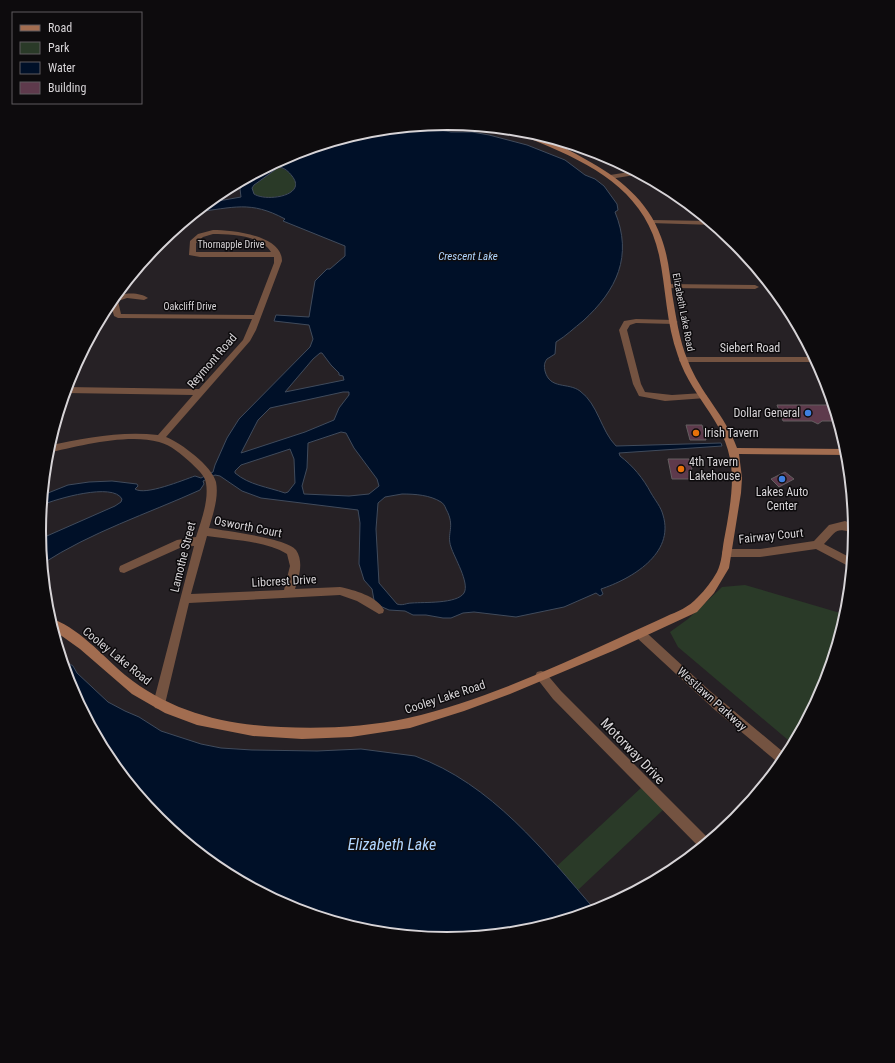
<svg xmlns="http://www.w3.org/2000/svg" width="895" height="1063" font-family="'Roboto Condensed',sans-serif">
  <rect width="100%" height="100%" fill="#262125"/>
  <path fill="#2a3a28" d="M279,167L289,172L296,181C298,198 264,200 254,194L252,189L254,185Z
    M745,585L847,615L825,688L794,745L678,647L670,632L688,619L722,587Z
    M642,787L664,809L578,890L557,866Z"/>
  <path fill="#001028" stroke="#404b5c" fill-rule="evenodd" d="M418,126L451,132H472L489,135L527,145L565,160L585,175L595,179L604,186L617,204L618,210L615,212C633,256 617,290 583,321C574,328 566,336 556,342L555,354L547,359C544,363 544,366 545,371C550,390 568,382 580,391C598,404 601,431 616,446L721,443L722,446L619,453L620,456C633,466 643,478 651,493C655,500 661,507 663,515C675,554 631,579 601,589L603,594L600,596L596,593L564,607L516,617L474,612L463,613L451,618H443L426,615H413L405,611L389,610L380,606L374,600L372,589L364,580L359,564L360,523L358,510L261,498L242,491L220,476L215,475L203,481L204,484L200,490C147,514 91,532 42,564L40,539L115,506L121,502L122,499C113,482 56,499 42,505L43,489L48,493L68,485L89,482L112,481L137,484L138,486L135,489C145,496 183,480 195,476L201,478L213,472L215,465L227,438L239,419L310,347L313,339L309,325L274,321L276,315L309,317L315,281L327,269H330L345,256V246L283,221L285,219C250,200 233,208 196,212L207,203L241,197L240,189L245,182L271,165L291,154L368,131ZM279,167C285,168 289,172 292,176C308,196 266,202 254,194L252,188L254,185ZM320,353H322L331,365L339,373V375L343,376L344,380L285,392L313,359ZM343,392H349V395L339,408L334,420L305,432L241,453L258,420L270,408ZM341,432L346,433L354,448L377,479L379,486L369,494L349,496L304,494L302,486L307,468L308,443ZM290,449L294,459L295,483L288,492L285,493C268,487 249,485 235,473V471L241,465ZM402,494C415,494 430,495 441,502C443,503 445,506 446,509C456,527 446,533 451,547C454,557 470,583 464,593C457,604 424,602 412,603C406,603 403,606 397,604L379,583L376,529L378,503L385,497Z
    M61,658L73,666L77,673L108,702L125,711L139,717L161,731L201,744L221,748L252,750L317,751L361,749L415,756C492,784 544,851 596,911L527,932L447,940L368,932L291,909L220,871L158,820L108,758L70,688Z"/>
  <path fill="#5e3a4c" stroke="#645e60" d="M777,405H834L839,421H822L818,424L812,421H783Z
    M686,425H702L706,440H690Z
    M668,459H689L692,469L688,472L690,479H672Z
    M785,472L794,479L779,487L771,479Z"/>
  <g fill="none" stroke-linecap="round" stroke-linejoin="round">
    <path fill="#745341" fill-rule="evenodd" d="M552,138L557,140L551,144H547V142Z
      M636,171L641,174L610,179L607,177L610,175Z
      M652,220L710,221L714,225L650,223V221Z
      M213,230C232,230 282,235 282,261L256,330L250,341L166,437C181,443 212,466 216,482C219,497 213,514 209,528C225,531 287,538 296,550C304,562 299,577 295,589L340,587C354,590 377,596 384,610L383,613L379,614L357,601L340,595L189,603L165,704L163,708L159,709L155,708L153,704L194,546L182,547L124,573L120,572L119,569L120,566L177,540L196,537C201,521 209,501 206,483C205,475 196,468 190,462C181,454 171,445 159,442C128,433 78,446 47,453L48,446C85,438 120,431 158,435L193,395L66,393V387L199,389L243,340L252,319L118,318L114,316L110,301C118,292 139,291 148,298L144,300L127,298L118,301L121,314L254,315L274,263V257H200L189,255L190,241L198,234ZM213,234C231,234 260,235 271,252H196V243L203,237ZM207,536C232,540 266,541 287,554L290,566L284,590L191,594Z
      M665,284L755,285L759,287L755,289L668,288H665Z
      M636,319L674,320L678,322L674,324L636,323L630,325L627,330L641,384L645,392L672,395L703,393L707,396L706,398L665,401L639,396L633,384L619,330L624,321Z
      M683,357H815L818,362H680L679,360L680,358Z
      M845,521L855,525L856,534C836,527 838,529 824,544L853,559L852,568L816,549L760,557H727L723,556L722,553L723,550L727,549H760L814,541L829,525Z
      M640,629L649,635L710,691L788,756L781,765L715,710L636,637L634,634L636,631Z
      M541,671L545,672L561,691L711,841L701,849L553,699L535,676L537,672Z"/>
    <path fill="#a26d50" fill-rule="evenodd" d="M509,129C535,132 562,146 585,159C618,177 648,200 661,237C668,255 670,275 672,293C676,316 679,340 688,361C700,393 726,416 737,448L847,449L848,455L739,454L742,478L741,493L729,568L714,593L697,612L615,650L510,694L464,711L410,728L351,737L302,739L253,736L197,725L165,713L132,694L80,649L52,629L49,618C76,625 104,657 125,675C169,711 224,725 281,727C323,729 367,727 408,718C481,701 551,669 619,638C634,631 650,624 665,617C678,611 688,608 698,597C705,590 712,581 717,572C722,562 722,551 724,540C728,519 732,498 732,477C731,423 693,402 678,356C666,323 666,288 659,255C647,197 601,169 550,147C537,141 522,136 509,129Z"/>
  </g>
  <g fill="#3f7fe0" stroke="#0d0b0d" stroke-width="1.5">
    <circle cx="808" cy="413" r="4"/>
    <circle cx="782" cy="479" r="4"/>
  </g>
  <g fill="#e8710a" stroke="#0d0b0d" stroke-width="1.5">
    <circle cx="696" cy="433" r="4"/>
    <circle cx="681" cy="469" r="4"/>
  </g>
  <g text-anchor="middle" stroke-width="3" stroke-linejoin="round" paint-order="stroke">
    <g font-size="10" fill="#d7d4d7" stroke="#0d0b0d">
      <text x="231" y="248">Thornapple Drive</text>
      <text x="190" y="310">Oakcliff Drive</text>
      <text transform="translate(684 312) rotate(79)" y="4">Elizabeth Lake Road</text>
    </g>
    <g font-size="11" font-style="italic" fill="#b1d6ff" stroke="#0d0b0d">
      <text x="468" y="260">Crescent Lake</text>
    </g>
    <g font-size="12" fill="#d7d4d7" stroke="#0d0b0d">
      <text x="750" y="352">Siebert Road</text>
      <text transform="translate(212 361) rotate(-49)" y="4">Reymont Road</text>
      <text transform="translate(248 527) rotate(11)" y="4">Osworth Court</text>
      <text transform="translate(771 536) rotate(-6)" y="4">Fairway Court</text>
      <text transform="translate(183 557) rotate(-76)" y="4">Lamothe Street</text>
      <text transform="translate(284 581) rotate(-3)" y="4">Libcrest Drive</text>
      <text transform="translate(117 656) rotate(39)" y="4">Cooley Lake Road</text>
      <text transform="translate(445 697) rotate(-18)" y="4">Cooley Lake Road</text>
      <text transform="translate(712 699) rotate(42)" y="4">Westlawn Parkway</text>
    </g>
    <g font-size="12" fill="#d7d4d7" stroke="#0d0b0d" text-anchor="start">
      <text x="800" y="417" text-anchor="end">Dollar General</text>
      <text x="704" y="437">Irish Tavern</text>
      <text x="689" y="466">4th Tavern<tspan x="689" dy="14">Lakehouse</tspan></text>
      <text x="782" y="496" text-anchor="middle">Lakes Auto<tspan x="782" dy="14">Center</tspan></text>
    </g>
    <g font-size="14" fill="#d7d4d7" stroke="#0d0b0d">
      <text transform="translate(633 751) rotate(46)" y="5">Motorway Drive</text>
    </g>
    <g font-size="16" font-style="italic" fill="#b1d6ff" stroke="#0d0b0d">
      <text x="392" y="850">Elizabeth Lake</text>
    </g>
  </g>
  <path d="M0 0H895V1063H0ZM46 531a401 401 0 1 1 802 0a401 401 0 1 1-802 0Z" fill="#0d0b0d" fill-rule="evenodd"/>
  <path fill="none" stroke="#d7d4d7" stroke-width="2" d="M46 531a401 401 0 1 1 802 0a401 401 0 1 1-802 0Z"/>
  <rect x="12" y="12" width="130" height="92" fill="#0d0b0d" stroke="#5e5b5e"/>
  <rect x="20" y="25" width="20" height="6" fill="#a26d50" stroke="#5e5b5e"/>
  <text x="48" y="32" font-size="12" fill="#d7d4d7">Road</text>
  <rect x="20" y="42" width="20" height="12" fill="#2a3a28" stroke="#5e5b5e"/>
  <text x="48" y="52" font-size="12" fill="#d7d4d7">Park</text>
  <rect x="20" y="62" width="20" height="12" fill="#001028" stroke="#5e5b5e"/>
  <text x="48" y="72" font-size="12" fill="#d7d4d7">Water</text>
  <rect x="20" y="82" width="20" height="12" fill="#5e3a4c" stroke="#5e5b5e"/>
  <text x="48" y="92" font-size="12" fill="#d7d4d7">Building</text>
</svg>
